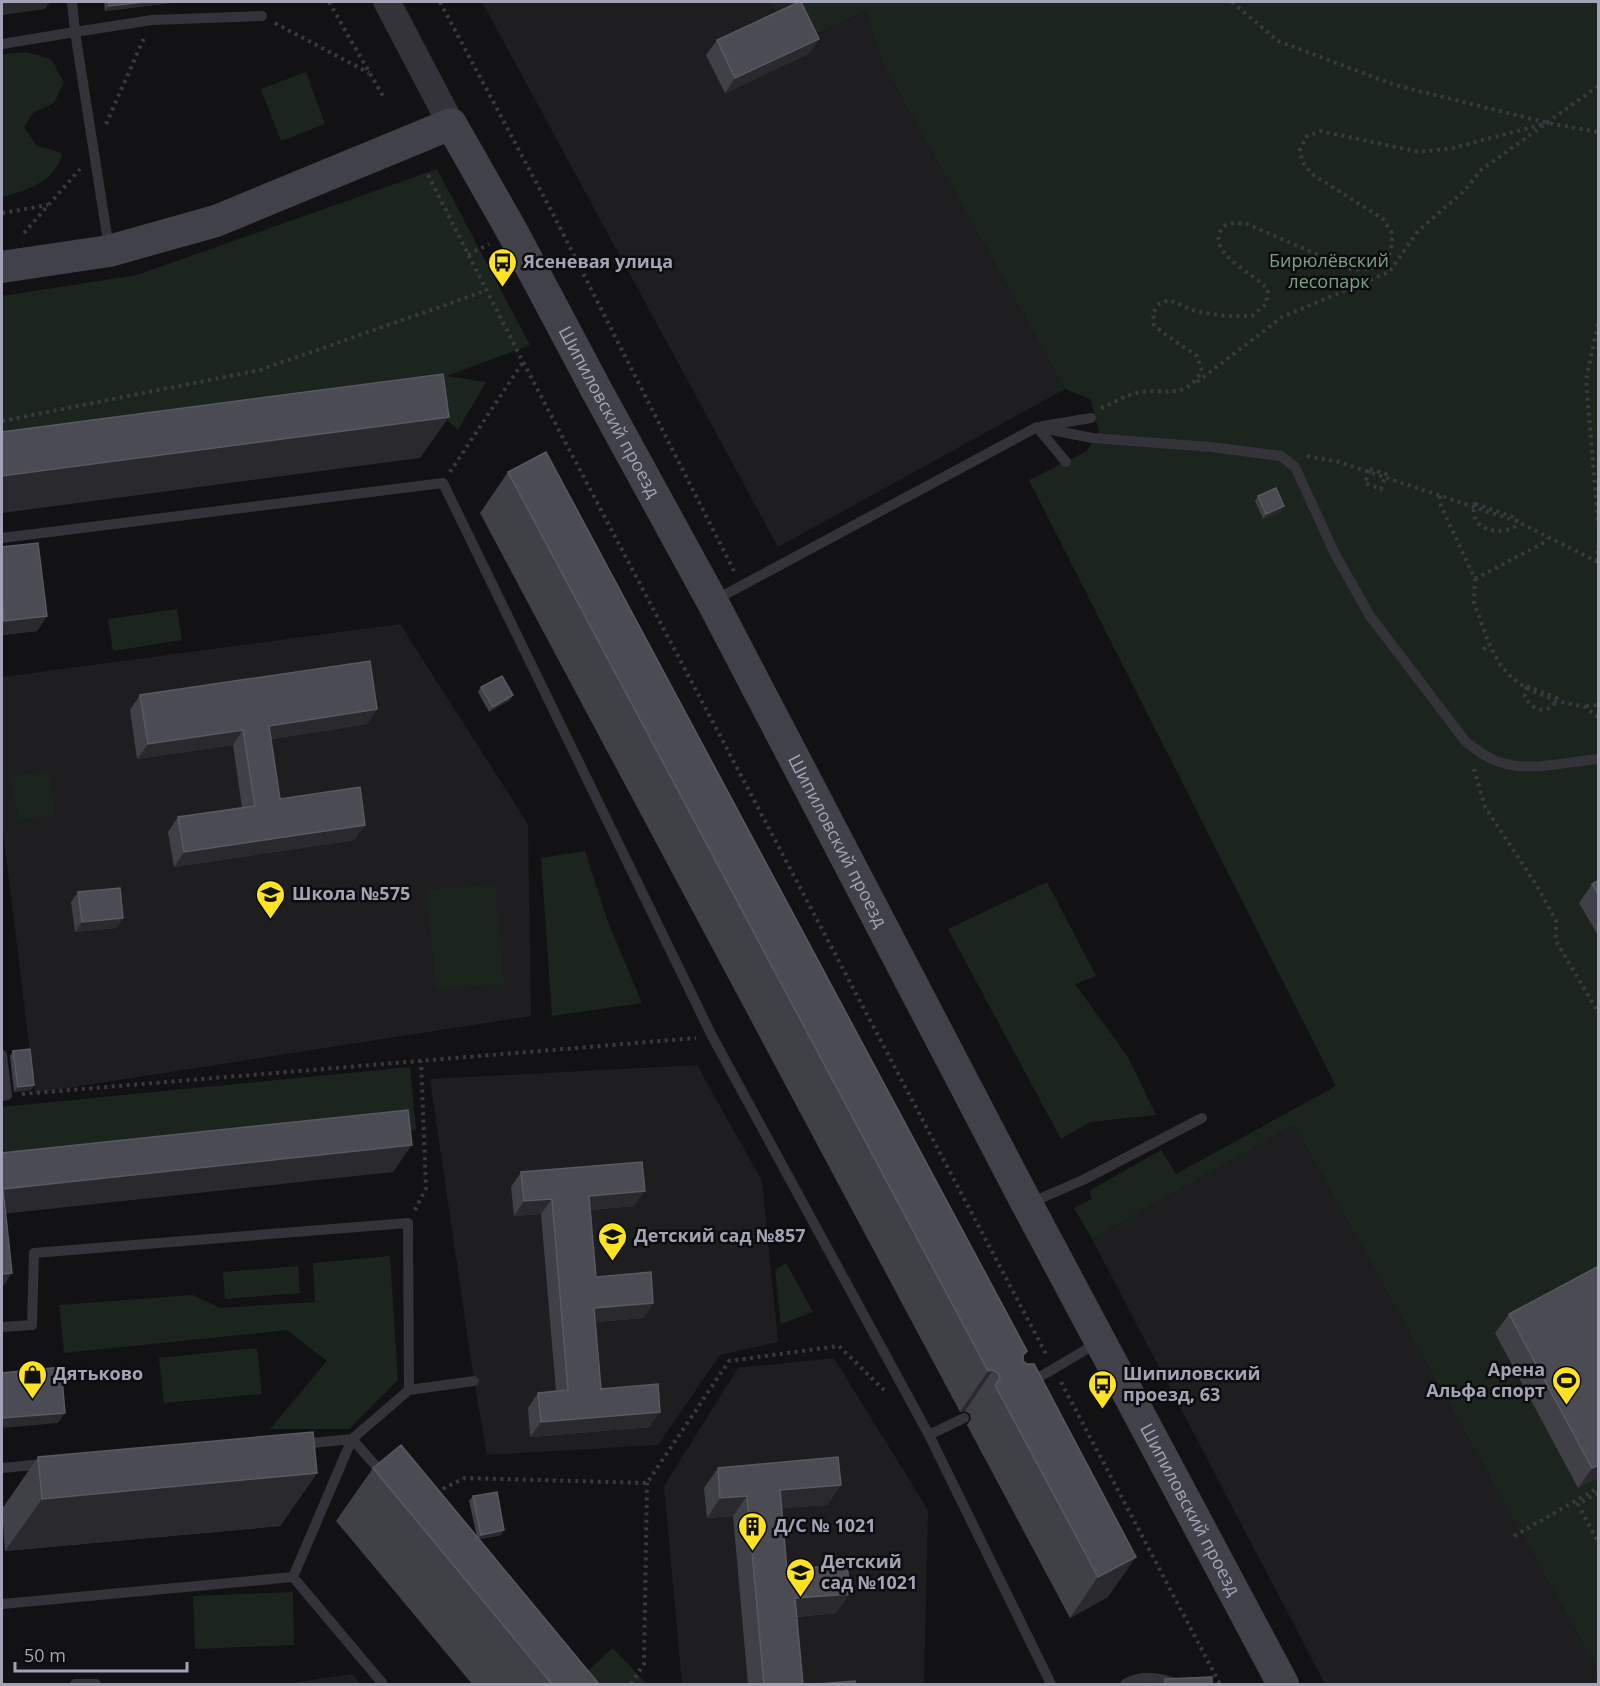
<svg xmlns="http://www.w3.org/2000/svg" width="1600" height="1686" font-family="'Open Sans',sans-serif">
  <rect width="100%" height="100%" fill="#121214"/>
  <path fill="#1e1e21" d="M482,2H771L794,45L866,11L884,66L1065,389L778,547Z
    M400,624L528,824L531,1016L35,1093L2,823V677Z
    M697,1065L762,1181L778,1342L720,1355L658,1445L487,1455L474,1381L430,1079Z
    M1294,1125L1598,1671V1684H1325L1092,1239Z
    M834,1358L928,1510L924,1684H682L664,1486L738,1368Z
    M352,1674L361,1684H284Z"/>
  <path fill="#1c241e" d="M771,2H1598V1671L1294,1125L1092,1239L1074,1208L1092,1199L1089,1191L1161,1150L1176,1174L1336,1086L1029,480L1087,451L1099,431L1090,399L1065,389L884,66L866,11L793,45Z
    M26,52L51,59L64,82L54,103L33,113L24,127L36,145L62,153C57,181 26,191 2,197V54Z
    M306,72L325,124L281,141L261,89Z
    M437,169L530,345L447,376L486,382L458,430L439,413L2,458V296L137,275Z
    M177,609L182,640L113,651L108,619Z
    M49,771L55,815L18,820L12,776Z
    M585,851L608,922L642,1003L552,1016L541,858Z
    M1047,882L1096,976L1075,984L1128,1057L1156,1115L1090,1122L1061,1139L948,929Z
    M495,884L504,984L436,990L427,890Z
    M410,1067L416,1130L2,1170V1107Z
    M390,1256L398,1380L349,1429H270L327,1361L287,1330L64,1353L59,1305L193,1295L220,1308L315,1302L313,1263Z
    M786,1263L813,1312L781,1324L775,1270Z
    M298,1266L300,1293L225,1299L223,1272Z
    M257,1348L262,1394L164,1403L159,1358Z
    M293,1592L294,1645L195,1649L193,1596Z
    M613,1648L647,1684H592L583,1675Z"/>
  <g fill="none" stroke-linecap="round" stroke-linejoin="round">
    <path stroke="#393940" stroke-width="4" stroke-dasharray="3 4.5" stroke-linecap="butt" d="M329,2L384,98
      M440,2L553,214L734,571
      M1232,2L1278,41L1395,85L1548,123L1598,132
      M275,23L369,73
      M106,124L144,38
      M428,175L523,362L1046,1354
      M2,213L48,205
      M24,233L80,169
      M468,255L489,244
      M1598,324L1586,380L1598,522
      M1197,382L1282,317L1389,272L1418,231L1464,191L1481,170L1598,86
      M1101,408C1112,404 1124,396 1136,393C1165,386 1182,403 1202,371L1197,356L1166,335L1154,325L1153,312L1159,304L1169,300L1198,312L1227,316H1252L1266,304L1268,290C1256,274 1207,254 1221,230C1226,221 1239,223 1247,224L1353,270L1372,268L1388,258L1392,245V233L1383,219L1312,174L1302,161L1300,149L1307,136L1321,131L1419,152L1453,148L1548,123
      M2,421L260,370L485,291
      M1307,456L1339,462L1516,521L1598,562
      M1370,469L1386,474L1381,489L1365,483Z
      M450,472L523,362
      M1440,496L1441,506L1475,579L1474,603L1490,646L1500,664L1511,677L1526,688L1556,701L1585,707L1598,717
      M1475,504L1517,518L1516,526C1499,537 1467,529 1475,504Z
      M1597,561L1598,545
      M1475,579L1545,542L1547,538
      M1483,649L1490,646
      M1527,686L1557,698C1551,717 1529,711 1524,693Z
      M1586,706L1598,705
      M1474,769L1485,807L1537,886L1556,921V941L1598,1012
      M22,1094L696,1038
      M415,1210L426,1188L421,1061
      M1061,1382L1220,1684
      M436,1492L465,1478L647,1483L729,1361L839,1346L884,1390
      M1598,1493L1578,1504L1598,1542
      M1514,1536L1598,1488
      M631,1684L644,1664L647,1483"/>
    <path stroke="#333339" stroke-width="10" d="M72,2L75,32L152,20L262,16
      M2,44L75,32L109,248
      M1043,426L1091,418
      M1037,427L1066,462
      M2,538L443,483L712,1036L929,1435L1051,1684
      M715,600L1037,427L1092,438L1211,447L1281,456L1295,467L1335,554L1370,616L1466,742C1473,747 1479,752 1486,756C1520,776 1562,762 1598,759
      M2,1055L7,1095L2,1096
      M1030,1203L1083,1180L1202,1118
      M2,1327L32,1325L34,1253L408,1223L409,1390
      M1028,1384L1097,1343
      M929,1435L964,1418
      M302,1444L352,1439L384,1475
      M2,1468L44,1464
      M293,1577L352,1439L409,1390L474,1381
      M2,1604L293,1577L383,1684
      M75,1684H96
      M1125,1684C1142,1674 1160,1677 1177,1684"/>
    <path stroke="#333339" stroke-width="27" d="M387,2L451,124"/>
    <path stroke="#414149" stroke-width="32" id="s1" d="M2,267L109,251L216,221L451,124L513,233L597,391L712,601L1027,1204L1283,1684"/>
  </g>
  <path fill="#404047" d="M104,2H178L105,11Z
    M819,39L808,54L725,93L706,55L717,40Z
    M508,472L1027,1351L1023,1356V1361L1108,1597L1070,1618L967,1425L971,1419L970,1414L965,1411L960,1412L480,513Z
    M1258,496L1284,506L1281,511L1263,519L1255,501Z
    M2,547L47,616L37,631L2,635Z
    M481,687L510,700L489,712L478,692Z
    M140,695L377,709L367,724L271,739L280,799L355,840L174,867L168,832L178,817L242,807L233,745L137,759L130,710Z
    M1599,880V937L1579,903L1592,884Z
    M78,892L123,918L116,928L75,932L71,902Z
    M13,1051L34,1085L31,1090L14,1092L10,1056Z
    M521,1172L634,1206L590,1210L596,1277L653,1303L643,1318L595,1322L601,1389L650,1427L530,1437L528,1408L538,1393L556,1391L541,1214L514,1216L511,1187Z
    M1599,1266V1477L1578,1488L1495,1333L1509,1314Z
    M38,1457L317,1473L280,1526L5,1551L2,1509Z
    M373,1468L477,1537L469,1501L473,1496L504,1530L501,1535L479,1539L599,1684H472L336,1521Z
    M718,1468L841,1485L827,1505L782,1508L787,1570L836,1613L797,1617L803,1684H748L733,1516L707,1518L704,1488Z"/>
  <path fill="#29292e" d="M2,2H50L45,9L2,15Z
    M144,2H178L105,11L109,6Z
    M819,39L808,54L725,93L735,78Z
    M449,417L420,458L2,513V476Z
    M1284,506L1281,511L1263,519L1266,514Z
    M47,616L37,631L2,635V626L4,621Z
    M513,695L510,700L489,712L493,707Z
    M377,709L367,724L258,741L269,726Z
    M243,730L233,745L137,759L148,744Z
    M365,825L355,840L174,867L184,852Z
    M123,918L116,928L75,932L82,922Z
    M34,1085L31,1090L14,1092L18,1087Z
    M412,1145L393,1172L2,1214L3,1189Z
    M645,1191L634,1206L578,1211L589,1196Z
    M552,1199L541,1214L514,1216L524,1201Z
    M12,1273L2,1288V1274Z
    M653,1303L643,1318L583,1323L594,1308Z
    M993,1370L965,1411L960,1412L988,1371Z
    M660,1412L650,1427L530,1437L541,1422Z
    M65,1413L58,1423L2,1428V1418Z
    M1599,1465V1477L1578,1488L1592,1468Z
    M317,1473L280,1526L5,1551L42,1499Z
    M841,1485L827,1505L766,1510L780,1490Z
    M747,1496L733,1516L707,1518L720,1498Z
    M504,1530L501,1535L477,1540L481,1535Z
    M1136,1557L1108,1597L1070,1618L1098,1577Z
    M850,1594L836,1613L782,1618L795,1598Z"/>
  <path fill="#4b4b53" stroke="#585962" stroke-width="1.5" d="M108,2H144L109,6Z
    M799,2H801L819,39L735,78L717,40Z
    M443,374L449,417L2,476V432Z
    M546,452L1027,1351L1023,1355V1361L1027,1364H1034L1136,1557L1098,1577L995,1385L1000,1379L999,1374L993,1370L988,1371L508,472Z
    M1276,488L1284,506L1266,514L1258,496Z
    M38,543L47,616L4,621L2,598V547Z
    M370,661L377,709L269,726L280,799L360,787L365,825L184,852L178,817L255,806L243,730L148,744L140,695Z
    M502,676L513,695L493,707L481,687Z
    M1599,880V895L1592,884Z
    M120,888L123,918L82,922L78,892Z
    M30,1049L34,1085L18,1087L13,1051Z
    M408,1110L412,1145L3,1189L12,1273L2,1274V1153Z
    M642,1162L645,1191L589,1196L596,1277L651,1272L653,1303L594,1308L601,1389L658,1384L660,1412L541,1422L538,1393L568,1390L552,1199L524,1201L521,1172Z
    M1599,1266V1465L1592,1468L1509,1314Z
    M61,1367L65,1413L2,1418V1373Z
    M313,1432L317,1473L42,1499L38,1457Z
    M401,1445L599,1684H552L373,1468Z
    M838,1457L841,1485L780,1490L787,1570L847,1564L850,1594L795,1598L803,1684H764L747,1496L720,1498L718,1468Z
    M497,1492L504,1530L481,1535L473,1496Z
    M1212,1677V1684H1165V1679Z
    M855,1681V1684H818Z"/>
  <defs>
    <symbol id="bus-pin" viewBox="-11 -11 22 30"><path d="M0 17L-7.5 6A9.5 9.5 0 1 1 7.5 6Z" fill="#fde321" stroke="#0d0d0f"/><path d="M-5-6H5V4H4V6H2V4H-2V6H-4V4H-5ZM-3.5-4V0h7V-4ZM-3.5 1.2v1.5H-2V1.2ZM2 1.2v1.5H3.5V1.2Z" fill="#111"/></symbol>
    <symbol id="school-pin" viewBox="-11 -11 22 30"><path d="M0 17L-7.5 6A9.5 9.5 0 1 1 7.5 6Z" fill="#fde321" stroke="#0d0d0f"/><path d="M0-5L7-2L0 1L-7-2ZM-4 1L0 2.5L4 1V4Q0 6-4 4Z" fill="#111"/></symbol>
    <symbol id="shop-pin" viewBox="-11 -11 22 30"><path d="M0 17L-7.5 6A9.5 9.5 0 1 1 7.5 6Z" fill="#fde321" stroke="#0d0d0f"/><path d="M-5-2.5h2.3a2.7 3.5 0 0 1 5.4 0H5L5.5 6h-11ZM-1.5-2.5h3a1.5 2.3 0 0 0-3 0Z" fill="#111"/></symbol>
    <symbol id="stadium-pin" viewBox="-11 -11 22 30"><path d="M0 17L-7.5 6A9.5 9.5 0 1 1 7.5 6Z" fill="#fde321" stroke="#0d0d0f"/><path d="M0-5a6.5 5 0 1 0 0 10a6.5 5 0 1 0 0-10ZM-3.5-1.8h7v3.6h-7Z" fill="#111"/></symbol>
    <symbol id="building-pin" viewBox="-11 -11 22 30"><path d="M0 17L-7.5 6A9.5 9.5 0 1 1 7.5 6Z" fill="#fde321" stroke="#0d0d0f"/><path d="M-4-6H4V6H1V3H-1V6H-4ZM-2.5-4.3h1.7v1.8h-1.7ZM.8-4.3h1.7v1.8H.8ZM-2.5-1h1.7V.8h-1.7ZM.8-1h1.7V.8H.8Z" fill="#111"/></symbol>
  </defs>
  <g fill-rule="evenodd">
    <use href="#bus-pin" x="486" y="246" width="33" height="45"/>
    <use href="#school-pin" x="254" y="878" width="33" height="45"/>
    <use href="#school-pin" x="596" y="1220" width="33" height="45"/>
    <use href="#shop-pin" x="16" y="1358" width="33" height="45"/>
    <use href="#stadium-pin" x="1550" y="1364" width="33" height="45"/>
    <use href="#bus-pin" x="1086" y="1368" width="33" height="45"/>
    <use href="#building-pin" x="736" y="1510" width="33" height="45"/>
    <use href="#school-pin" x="784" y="1556" width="33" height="45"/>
  </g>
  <g text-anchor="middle" stroke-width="5" stroke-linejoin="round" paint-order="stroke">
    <g font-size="18" fill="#78a284" stroke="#0d0d0f">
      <text x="1329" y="267">Бирюлёвский<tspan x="1329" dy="21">лесопарк</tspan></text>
    </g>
    <g font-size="18" font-weight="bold" fill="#a2a4b5" stroke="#0d0d0f" text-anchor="start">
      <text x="523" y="268">Ясеневая улица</text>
      <text x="292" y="900">Школа №575</text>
      <text x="634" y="1242">Детский сад №857</text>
      <text x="1545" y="1376" text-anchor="end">Арена<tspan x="1545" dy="21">Альфа спорт</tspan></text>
      <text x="53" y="1380">Дятьково</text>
      <text x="1123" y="1380">Шипиловский<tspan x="1123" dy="21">проезд, 63</tspan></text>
      <text x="774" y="1532">Д/C № 1021</text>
      <text x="821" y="1568">Детский<tspan x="821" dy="21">сад №1021</tspan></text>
    </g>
    <g font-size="18" fill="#a2a4b5" stroke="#0d0d0f">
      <text dy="6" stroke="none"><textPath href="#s1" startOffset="802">Шипиловский проезд</textPath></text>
      <text dy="6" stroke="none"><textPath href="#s1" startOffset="1288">Шипиловский проезд</textPath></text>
      <text dy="6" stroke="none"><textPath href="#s1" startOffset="2044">Шипиловский проезд</textPath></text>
    </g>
  </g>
  <rect width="1600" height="1686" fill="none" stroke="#a2a4b5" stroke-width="6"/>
  <path d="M15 1662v9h172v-9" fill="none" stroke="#a2a4b5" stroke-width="3"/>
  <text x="24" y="1662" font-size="18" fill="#a2a4b5" stroke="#0d0d0f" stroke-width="4.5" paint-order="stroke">50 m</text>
</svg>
